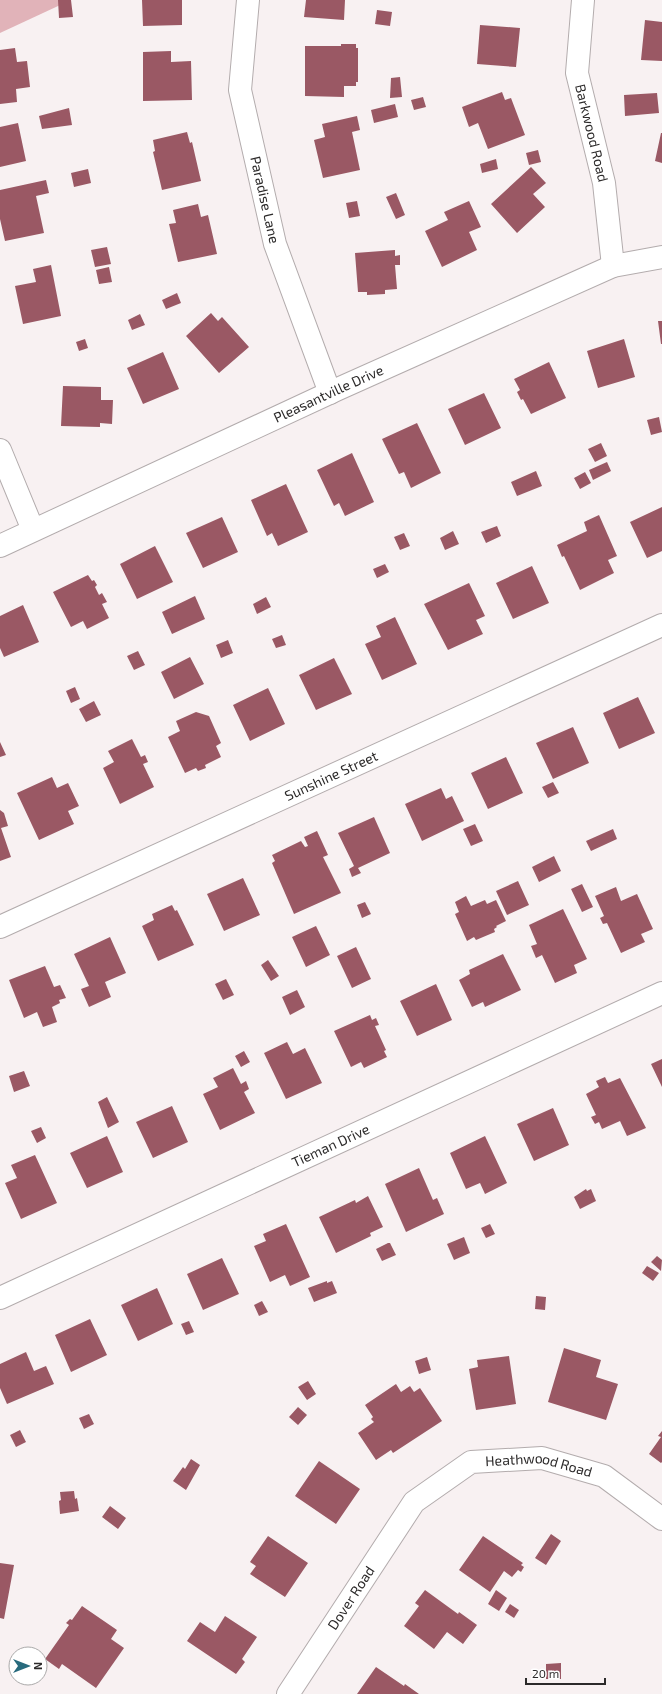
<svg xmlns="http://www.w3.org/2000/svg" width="662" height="1694" font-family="'Exo 2',sans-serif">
  <rect width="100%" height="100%" fill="#f8f1f2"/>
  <path fill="#e1b3b9" d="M0,0H71L0,33Z"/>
  <path fill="#9a5864" d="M58,0H71L73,17L59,18Z
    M142,0H182V25L143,26Z
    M306,0H345L344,20L304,17Z
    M377,10L392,12L390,26L375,24Z
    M645,20L662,22V61L641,60Z
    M480,25L520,28L516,67L477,64Z
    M341,44H356V48H358V82H356V86H344V97L305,96V46H341Z
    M15,48L17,62L27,61L30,87L16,89L17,102L0,104V50Z
    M171,51V62L191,61L192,100L143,101V52Z
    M400,77L402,97L390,98L391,78Z
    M502,92L505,100L511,98L525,135L488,149L478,123L469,127L462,107Z
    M657,93L659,113L625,116L624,95Z
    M423,97L426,107L414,110L411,100Z
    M395,104L398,117L374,123L371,110Z
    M69,108L72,125L42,129L39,116Z
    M357,116L360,130L352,132L360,170L323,178L314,140L325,137L322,124Z
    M18,123L26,161L0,167V127Z
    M187,132L190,143L192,142L201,181L162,190L153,152L155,151L153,140Z
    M661,133H662V163L655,161Z
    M538,150L541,162L529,165L526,153Z
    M496,159L498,169L482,173L480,164Z
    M531,167L546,183L533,194L545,207L517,233L491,204Z
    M88,169L91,183L74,187L71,173Z
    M46,180L49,193L36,196L44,233L5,241L0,219V190Z
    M396,193L405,215L396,219L386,197Z
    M357,201L360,216L349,218L346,203Z
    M469,201L481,227L469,232L477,250L442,267L425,231L448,220L444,212Z
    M198,204L201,217L208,215L217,254L178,262L169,224L176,223L173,210Z
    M107,247L111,264L95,267L91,250Z
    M395,250V256L400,255V265H395L397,289L385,290V294L367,295V292H358L355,253Z
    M51,265L61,316L23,324L15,286L36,282L33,269Z
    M109,267L112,282L99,284L96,270Z
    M177,293L181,303L166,309L162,300Z
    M211,313L218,321L222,317L249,347L219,373L186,336Z
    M140,314L145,325L132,330L128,320Z
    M658,321H662V344H661Z
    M85,339L88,348L79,351L76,342Z
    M624,339L635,377L598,388L587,351Z
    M163,352L179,389L143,404L127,368Z
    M549,362L566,398L531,414L523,399L521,400L517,392L520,390L514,379Z
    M63,386L101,387V400H113L112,424L100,423V427L61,426Z
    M484,393L501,428L465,445L448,409Z
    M659,417L662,432L651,435L647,420Z
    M417,423L441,473L411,488L404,472L399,474L382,439Z
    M601,443L607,456L595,462L588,449Z
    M352,453L374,502L345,516L339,503L334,506L317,470Z
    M607,462L611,471L593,480L589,470Z
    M536,471L542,486L517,496L511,482Z
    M585,472L591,483L580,489L574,478Z
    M286,484L308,532L278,546L272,533L267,536L251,500Z
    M662,507V551L647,558L630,522Z
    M599,515L617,556L608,560L614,573L580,590L564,556L562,557L557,545L587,531L584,522Z
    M222,517L238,552L203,568L186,533Z
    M497,526L501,536L486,543L481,532Z
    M453,531L459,544L445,550L440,538Z
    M404,533L410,546L400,550L394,537Z
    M155,546L173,582L137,599L120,564Z
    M385,564L389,572L377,578L373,569Z
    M532,566L549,603L513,619L496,583Z
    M88,575L92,581L94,580L97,585L95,587L99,595L102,593L107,602L102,604L109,618L87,629L83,621L71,627L53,592Z
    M469,583L485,616L476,620L483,634L448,650L424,604Z
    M195,596L205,619L172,634L162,612Z
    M266,597L271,607L257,614L253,604Z
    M23,605L39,642L4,657L0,648V616Z
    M395,617L417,664L382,680L365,644L381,637L376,626Z
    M282,635L286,645L276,648L272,639Z
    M228,640L233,653L221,658L216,645Z
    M138,651L145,665L134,670L127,656Z
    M190,657L204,684L174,699L161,672Z
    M334,658L352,694L316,710L299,675Z
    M75,687L80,699L71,703L66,691Z
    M268,688L285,724L250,741L233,705Z
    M638,697L655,733L619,749L603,713Z
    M94,701L101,715L86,722L79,709Z
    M196,712L209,716L221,743L216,746L221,757L205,765L206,768L198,771L196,768L185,773L168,737L180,731L176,721Z
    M573,727L589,763L553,779L536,743Z
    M132,739L141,757L145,755L148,762L143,764L154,787L120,804L103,768L114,762L108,751Z
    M0,742L6,755L0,757Z
    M506,757L523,793L488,809L471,773Z
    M52,777L57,788L68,783L79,806L68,811L74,824L39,840L17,793Z
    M553,782L559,793L548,798L542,787Z
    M441,788L446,799L452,796L464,821L422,841L405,804Z
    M0,810L4,813L8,826L1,828L11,857L0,861Z
    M374,817L390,853L358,868L361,873L352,877L349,869L354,866L338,833Z
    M475,824L483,841L471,846L463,829Z
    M613,829L617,839L591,851L586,841Z
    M317,831L328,855L323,857L341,893L294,914L272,863L275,861L272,855L301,841L305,847L308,846L304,837Z
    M554,856L561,871L539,882L532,867Z
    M243,878L260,915L224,931L207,894Z
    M518,881L529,905L507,915L496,891Z
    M582,884L593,907L582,912L571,889Z
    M616,887L621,901L637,894L653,929L641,934L645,942L621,953L607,923L603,924L600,918L604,916L595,896Z
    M466,896L471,906L485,900L487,904L496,900L506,921L496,926L497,927L494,929L495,932L476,940L474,937L467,941L455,914L459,912L455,902Z
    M365,902L371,914L362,918L357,905Z
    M172,905L175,911L177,910L194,945L158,961L142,926L154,920L152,914Z
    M563,909L587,959L574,965L577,973L555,983L542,955L536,958L531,946L537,944L529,925Z
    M316,926L330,955L306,967L292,937Z
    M110,937L126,973L105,982L111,997L89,1007L81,989L89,986L74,954Z
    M356,947L371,979L352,988L337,956Z
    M503,954L521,990L485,1007L483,1002L472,1007L459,980L470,974L469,970Z
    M268,960L279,976L271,981L261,965Z
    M45,966L54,987L60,985L66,998L59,1000L60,1003L52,1007L57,1022L43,1027L37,1012L24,1018L9,980Z
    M226,979L234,995L223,1000L215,984Z
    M436,984L452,1020L417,1036L400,1001Z
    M297,990L305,1007L290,1015L282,997Z
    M370,1015L372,1020L376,1018L379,1025L375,1026L386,1050L384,1051L387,1057L364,1068L361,1062L351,1067L334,1031Z
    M287,1042L293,1054L305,1048L322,1083L286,1099L264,1053Z
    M244,1051L250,1062L241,1067L235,1056Z
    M662,1059V1087L651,1064Z
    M233,1068L241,1084L246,1081L249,1089L244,1092L255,1113L220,1130L203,1094L218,1087L213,1078Z
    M24,1071L30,1086L14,1092L9,1076Z
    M605,1077L608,1083L620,1078L646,1128L627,1136L620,1121L602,1129L599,1122L595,1124L591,1117L596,1115L595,1113L586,1094L599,1087L596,1081Z
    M107,1097L119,1122L108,1128L98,1102Z
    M172,1106L188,1142L153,1158L136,1122Z
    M553,1108L569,1145L534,1161L517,1124Z
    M41,1127L46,1138L37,1143L31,1131Z
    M107,1136L123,1172L87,1188L70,1153Z
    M485,1136L507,1183L485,1194L480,1183L466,1189L450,1153Z
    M35,1155L57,1203L21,1219L5,1183L17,1178L11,1165Z
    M419,1168L433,1200L437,1198L444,1214L406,1232L385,1184Z
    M586,1189L587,1191L591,1189L596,1201L580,1209L574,1197Z
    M368,1196L383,1227L370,1233L371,1236L336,1253L319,1217L355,1200L356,1203Z
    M286,1224L310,1277L290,1286L285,1275L270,1282L254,1246L266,1241L263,1234Z
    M490,1224L495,1234L486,1238L481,1228Z
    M464,1237L470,1253L454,1260L447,1244Z
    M388,1243H390L396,1255L382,1261L376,1249Z
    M657,1256L662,1260L661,1271L651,1262Z
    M222,1258L239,1294L203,1310L187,1274Z
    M647,1266L659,1273L653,1281L642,1273Z
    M327,1281V1283L332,1281L337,1293L314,1302L308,1288Z
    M157,1288L173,1324L138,1341L121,1305Z
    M536,1296L546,1297L545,1310L535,1309Z
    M262,1301L268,1312L259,1316L254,1305Z
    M90,1319L107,1355L71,1372L55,1335Z
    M189,1321L194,1332L186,1335L181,1324Z
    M564,1348L601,1360L596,1377L618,1384L606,1420L548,1402Z
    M26,1352L34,1371L46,1366L54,1384L7,1404L0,1388V1364Z
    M509,1356L516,1404L476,1410L469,1369L478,1367L477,1360Z
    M427,1357L431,1370L419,1374L415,1361Z
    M308,1381L316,1394L307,1400L298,1387Z
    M396,1384L401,1392L410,1386L414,1392L420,1388L442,1421L393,1453L391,1450L376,1460L358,1433L374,1422L371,1419L373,1417L365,1405Z
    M298,1407L307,1415L298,1425L289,1417Z
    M89,1414L94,1424L84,1429L79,1418Z
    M20,1430L26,1442L16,1447L10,1435Z
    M662,1431V1462L661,1463L649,1454L661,1437L658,1436Z
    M191,1459L200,1465L186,1490L173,1481L183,1467L185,1469Z
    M319,1461L360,1489L336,1524L295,1496Z
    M74,1491L75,1499L77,1498L79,1511L60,1514L59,1501L61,1500L60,1492Z
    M110,1506L126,1518L118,1529L102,1517Z
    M551,1534L561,1541L546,1565L535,1558Z
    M268,1536L308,1563L285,1597L250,1574L256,1566L250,1562Z
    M483,1536L523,1563L521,1565L524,1567L521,1572L518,1570L512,1577L504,1571L490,1592L459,1570Z
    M0,1563L14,1565L4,1619L0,1618Z
    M425,1590L458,1614L459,1612L477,1625L463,1644L447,1632L434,1649L404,1626L419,1606L415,1603Z
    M496,1590L507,1598L499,1611L488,1604Z
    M510,1604L519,1610L514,1618L505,1612Z
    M82,1606L117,1630L111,1639L124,1648L96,1688L62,1664L59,1669L45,1659L69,1625L66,1623L70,1619L72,1620Z
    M225,1616L257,1637L242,1659L245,1662L236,1674L187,1641L200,1622L215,1632Z
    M561,1663V1679H546V1664Z
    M376,1667L404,1686L405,1684L419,1694H357Z"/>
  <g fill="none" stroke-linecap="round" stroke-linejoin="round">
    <defs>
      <g id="minor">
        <path id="s1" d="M248,0L240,90L275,244L330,393"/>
        <path id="s2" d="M583,0L577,73L604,183L613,266"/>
        <path d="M0,450L33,530"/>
        <path id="s3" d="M0,546L338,389L613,266L662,257"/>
        <path id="s4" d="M0,927L662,625"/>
        <path id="s5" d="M0,1298L662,993"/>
        <path id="s6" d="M288,1694L414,1502L471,1462L542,1458L604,1476L662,1519"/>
      </g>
    </defs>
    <use href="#minor" stroke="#b3acad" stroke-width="24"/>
    <use href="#minor" stroke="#fff" stroke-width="22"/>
  </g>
  <g text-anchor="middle" stroke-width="4" stroke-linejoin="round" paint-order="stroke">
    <g font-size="14" fill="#2c2a2a" stroke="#fff">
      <text dy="5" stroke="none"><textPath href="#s2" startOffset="135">Barkwood Road</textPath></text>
      <text dy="5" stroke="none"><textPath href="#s1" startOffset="203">Paradise Lane</textPath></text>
      <text dy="5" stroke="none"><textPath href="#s3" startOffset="362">Pleasantville Drive</textPath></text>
      <text dy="5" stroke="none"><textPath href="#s4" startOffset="364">Sunshine Street</textPath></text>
      <text dy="5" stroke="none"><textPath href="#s5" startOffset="364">Tieman Drive</textPath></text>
      <text dy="5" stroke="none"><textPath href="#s6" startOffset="368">Heathwood Road</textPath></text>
      <text dy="5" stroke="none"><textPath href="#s6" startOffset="115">Dover Road</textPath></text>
    </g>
  </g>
  <g transform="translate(28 1666) rotate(90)"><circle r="19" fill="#ffffff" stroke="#abaaaa"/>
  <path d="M0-3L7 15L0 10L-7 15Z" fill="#286a7d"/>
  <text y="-6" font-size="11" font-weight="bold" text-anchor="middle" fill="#2c2a2a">N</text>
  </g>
  <path d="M526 1678v6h79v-6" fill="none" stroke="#2c2a2a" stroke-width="2"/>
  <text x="532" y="1678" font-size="12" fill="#2c2a2a" stroke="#ffffff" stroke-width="3" paint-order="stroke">20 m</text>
</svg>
